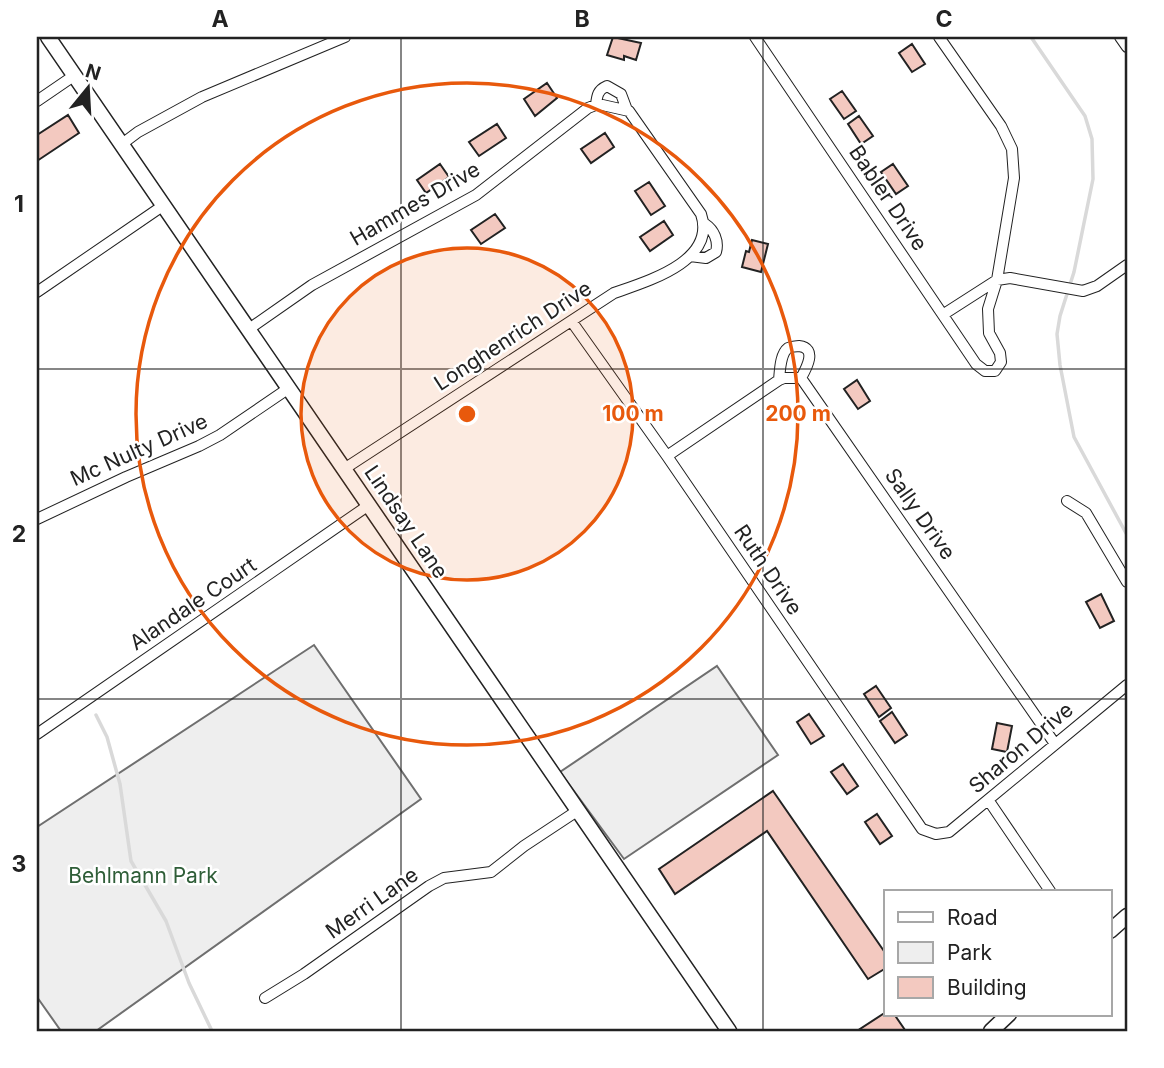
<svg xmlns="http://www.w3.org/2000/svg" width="1164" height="1068" font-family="Inter,sans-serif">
  <rect width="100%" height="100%" fill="#fff"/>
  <path fill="#eee" stroke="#6f6f6f" stroke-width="2" d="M314,645L421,799L96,1031H61L37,997V827Z
    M717,666L778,755L624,859L560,772Z"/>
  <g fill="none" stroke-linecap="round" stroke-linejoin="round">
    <path stroke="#d9d9d9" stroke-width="3.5" d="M1031,37L1085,116L1092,139L1093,179L1074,272L1060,316L1057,334L1060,365L1074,437L1127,535
      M96,715L107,737L120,784L131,861L166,921L189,983L212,1031"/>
  </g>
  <path fill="#f3c9c0" stroke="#222" stroke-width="2" d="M613,37L641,43L636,60L624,56V60L607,55Z
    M912,44L925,64L912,72L899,53Z
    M547,83L557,98L535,116L524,99Z
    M842,91L856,111L844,119L830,99Z
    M68,115L79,133L37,161V135Z
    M859,116L873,136L861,144L848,124Z
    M497,124L506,138L479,156L469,142Z
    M605,133L614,147L591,163L581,149Z
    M440,164L449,177L426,193L417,180Z
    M893,164L908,186L896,194L881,172Z
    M649,182L665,206L651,215L635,191Z
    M495,214L505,228L481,244L471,230Z
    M664,221L673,235L650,251L640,237Z
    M752,240L768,244L761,272L742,267L746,251L749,252Z
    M857,380L870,401L858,409L844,389Z
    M1101,594L1114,621L1100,628L1086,602Z
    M876,686L891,708L879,717L864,694Z
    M892,712L907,735L895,743L880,721Z
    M809,714L824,736L811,744L797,722Z
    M997,723L1012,726L1007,752L992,749Z
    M843,764L858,786L847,794L831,772Z
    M773,791L886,954V968L868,979L767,831L675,894L659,869Z
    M877,814L892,836L880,844L865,822Z
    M886,1012L894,1014L905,1030L857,1031Z"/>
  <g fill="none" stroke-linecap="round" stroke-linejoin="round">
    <defs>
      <path id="street" d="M755,37L976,364L985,371H995L1001,362L1000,353L989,333L988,309L997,280L1014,178L1012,149L1001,126L939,37
        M1120,37L1127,47
        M37,101L75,75
        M596,105C597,95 598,90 607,86L621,94L627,110
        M122,144L138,132L202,97L345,37
        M690,256L706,258L716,252C719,241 714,230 705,224
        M37,292L164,205
        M944,314L997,280L1010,278L1083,291L1097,286L1127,265
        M572,322L667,456L922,829L936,834L949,832L1127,685
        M249,329L312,285L476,195L588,108L598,104L629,111L701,214C717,261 648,281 614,293L344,469
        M801,378L1055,744
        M779,380C780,371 780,354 788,348C790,347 797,346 799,346C818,348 806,369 801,378
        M667,456L779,380L784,378H801
        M1067,501L1086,513L1127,582
        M37,519L126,477L199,446L220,435L289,388
        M37,734L369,505
        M989,801L1050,891
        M265,998L304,974L429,886L444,878L491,872L524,846L577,811"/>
      <path id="secondary" d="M48,37L729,1031
        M1110,931L1127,916
        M991,1031L1009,1014"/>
    </defs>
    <use href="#street" stroke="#222" stroke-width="12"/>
    <use href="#secondary" stroke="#222" stroke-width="17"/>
    <use href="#street" stroke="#fff" stroke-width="10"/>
    <use href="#secondary" stroke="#fff" stroke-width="14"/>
  </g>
  <path fill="none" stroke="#222" stroke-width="2" stroke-opacity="0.55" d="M401,37V1031M763,37V1031M37,369H1127M37,699H1127"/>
  <circle cx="467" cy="414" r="166" fill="#e8590c" fill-opacity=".12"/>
  <g fill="none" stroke="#e8590c" stroke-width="3.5">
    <circle cx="467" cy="414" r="166"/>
    <circle cx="467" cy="414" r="331"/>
  </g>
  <g text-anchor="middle" stroke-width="5" stroke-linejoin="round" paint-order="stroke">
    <g font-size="21" fill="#222" stroke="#fff">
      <text transform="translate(888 198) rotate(56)" y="7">Babler Drive</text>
      <text transform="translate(415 204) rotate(-30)" y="7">Hammes Drive</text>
      <text transform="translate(513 336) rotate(-33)" y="7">Longhenrich Drive</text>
      <text transform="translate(139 450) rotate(-24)" y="7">Mc Nulty Drive</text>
      <text transform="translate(920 514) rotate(55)" y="7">Sally Drive</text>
      <text transform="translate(406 522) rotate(56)" y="7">Lindsay Lane</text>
      <text transform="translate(768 570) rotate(56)" y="7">Ruth Drive</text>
      <text transform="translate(193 604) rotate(-34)" y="7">Alandale Court</text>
      <text transform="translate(1021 748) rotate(-40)" y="7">Sharon Drive</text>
      <text transform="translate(372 903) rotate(-35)" y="7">Merri Lane</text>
    </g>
    <g font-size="21" fill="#2f5e38" stroke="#fff">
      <text x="143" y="883">Behlmann Park</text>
    </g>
  </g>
  <circle cx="467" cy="414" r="10" fill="#e8590c" stroke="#fff" stroke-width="3.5"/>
  <g font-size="21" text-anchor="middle" font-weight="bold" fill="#e8590c" stroke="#fff" stroke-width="5" stroke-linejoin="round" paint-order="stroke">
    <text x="633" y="421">100 m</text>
    <text x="798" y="421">200 m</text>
  </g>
  <rect width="1164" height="1068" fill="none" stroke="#ffffff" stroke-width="77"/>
  <rect x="884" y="890" width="228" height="126" fill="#ffffff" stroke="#a7a7a7" stroke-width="2"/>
  <rect x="898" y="912" width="35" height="10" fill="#ffffff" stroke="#a7a7a7" stroke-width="2"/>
  <text x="947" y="925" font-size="21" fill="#222222">Road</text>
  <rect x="898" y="942" width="35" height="21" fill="#eeeeee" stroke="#a7a7a7" stroke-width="2"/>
  <text x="947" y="960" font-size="21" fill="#222222">Park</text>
  <rect x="898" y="977" width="35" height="21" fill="#f3c9c0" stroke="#a7a7a7" stroke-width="2"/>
  <text x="947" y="995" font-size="21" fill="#222222">Building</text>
  <g transform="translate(88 88) rotate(18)" stroke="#ffffff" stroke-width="5" paint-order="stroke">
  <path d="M0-5L12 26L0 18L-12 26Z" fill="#222222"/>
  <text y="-10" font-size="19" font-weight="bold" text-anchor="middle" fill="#222222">N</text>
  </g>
  <rect x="38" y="38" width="1088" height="992" fill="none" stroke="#222" stroke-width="2.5"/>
  <g font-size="23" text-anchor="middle" font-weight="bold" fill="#222">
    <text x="220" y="27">A</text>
    <text x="582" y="27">B</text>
    <text x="944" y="27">C</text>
    <text x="19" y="212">1</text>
    <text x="19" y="542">2</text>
    <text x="19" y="872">3</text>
  </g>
</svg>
